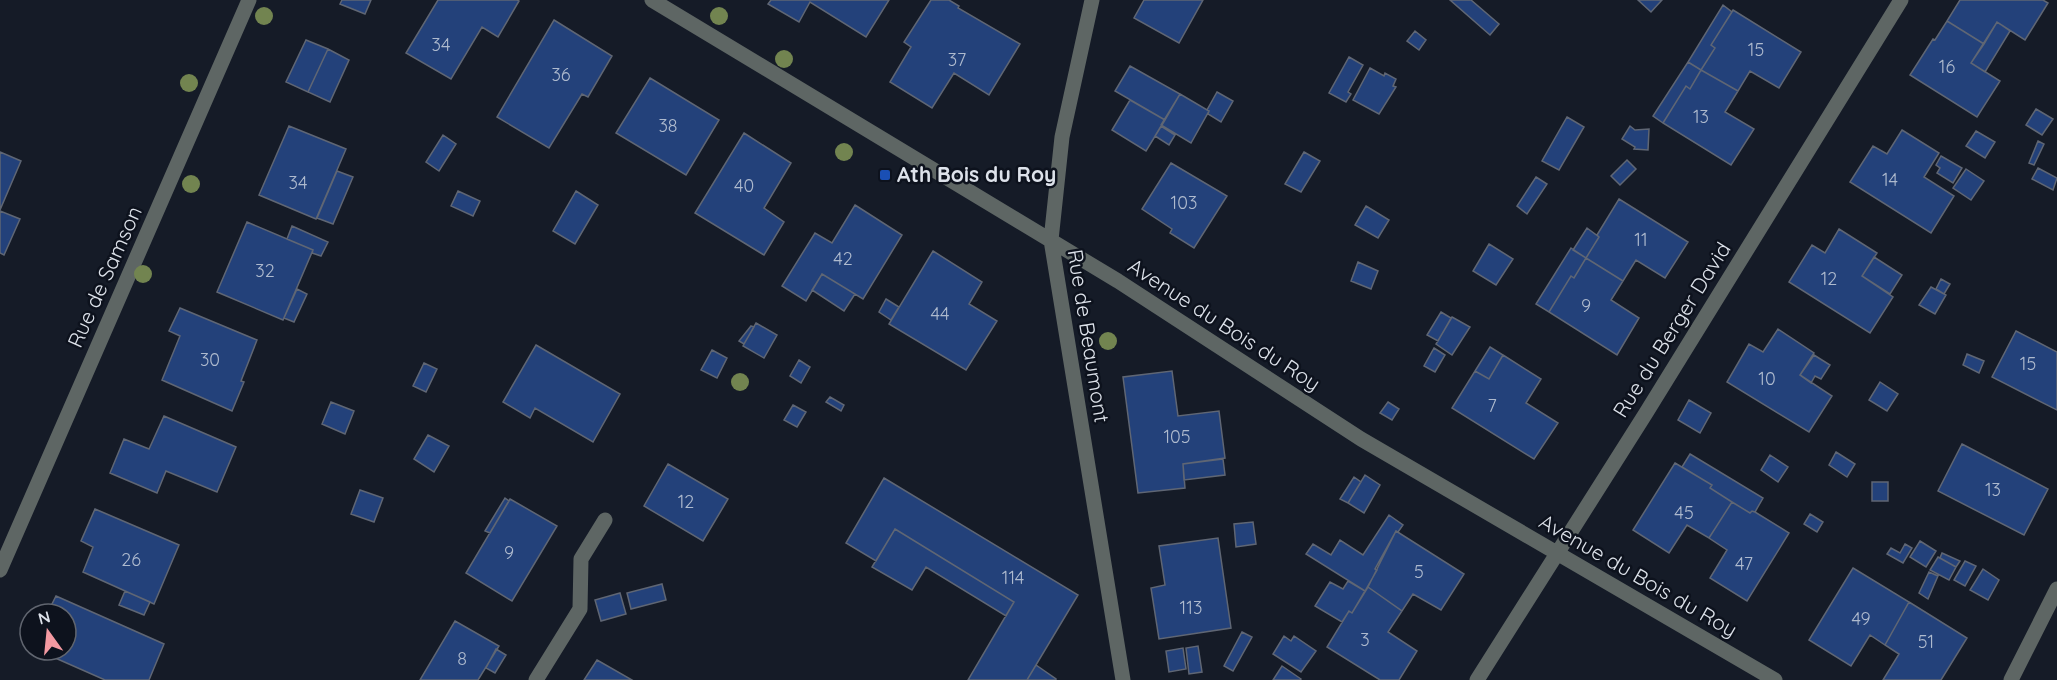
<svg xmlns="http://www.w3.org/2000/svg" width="2057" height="680" font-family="Quicksand,sans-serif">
  <rect width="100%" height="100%" fill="#151b27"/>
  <path fill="#23417a" stroke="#5f6674" stroke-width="1.5" d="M342,0H371L365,14L340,4Z
    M438,0H517L519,1L498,37L482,27L451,79L406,53Z
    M771,0H889L866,37L810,2L799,22L768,4Z
    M931,0H949L959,6L958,8L1020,44L989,95L954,73L932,108L890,82L911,47L904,42Z
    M1144,0H1203L1179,43L1134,18Z
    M1450,0H1471L1499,24L1490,35Z
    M1638,0H1662L1651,12Z
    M1960,0H2043L2048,3L2025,40L1997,22L1984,44L1947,21Z
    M1723,5L1732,12L1711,45L1715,48L1701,70L1688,62Z
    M1733,10L1801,52L1779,88L1750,71L1738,91L1701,70L1715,48L1711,45Z
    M554,20L612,56L588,97L582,94L549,148L497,117Z
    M1947,21L1984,44L1971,63L2000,81L1977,117L1910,75L1933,39L1935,40Z
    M1997,22L2010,31L1985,72L1971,63Z
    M1415,31L1426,40L1419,50L1407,41Z
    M306,40L328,49L308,92L286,82Z
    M328,49L349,60L330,102L308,92Z
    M1349,57L1363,65L1348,92L1351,94L1346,102L1329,93Z
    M1688,62L1701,70L1690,89L1686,86L1663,123L1653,116Z
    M1130,66L1180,94L1165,120L1115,91Z
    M1370,68L1384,76L1385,73L1396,79L1393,86L1396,87L1379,114L1353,100Z
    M1701,70L1738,91L1725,112L1754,129L1731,165L1663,123L1686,86L1690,89Z
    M650,78L719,120L686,175L616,133Z
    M1217,92L1233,101L1221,122L1208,114L1209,111L1207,110Z
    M1180,94L1209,111L1191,143L1161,125Z
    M1130,100L1165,120L1146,151L1112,130Z
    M2036,109L2053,119L2042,135L2026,125Z
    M1567,117L1584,127L1559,170L1542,161Z
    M289,126L346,149L316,219L259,195Z
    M1161,126L1175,135L1169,145L1155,136Z
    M1630,126L1635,130L1649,129L1648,150L1634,149L1635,147L1622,139Z
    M1902,130L1939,153L1924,177L1954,196L1931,233L1850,182L1873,146L1887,154Z
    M1976,131L1995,142L1985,158L1966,146Z
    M744,133L791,163L764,208L784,222L764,255L695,213Z
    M443,135L456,144L439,171L426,162Z
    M2038,141L2044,144L2034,165L2029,163Z
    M0,152L21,161L0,210Z
    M1304,152L1320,161L1301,192L1285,184Z
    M1941,156L1962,168L1953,183L1937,173L1940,168L1936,165Z
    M1627,160L1636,169L1620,185L1611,176Z
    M1171,163L1227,196L1194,248L1170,233L1172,229L1142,209Z
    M2038,168L2057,178L2053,190L2032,179Z
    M1966,169L1984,181L1971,200L1953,188Z
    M337,171L353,177L333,224L317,218Z
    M1536,177L1547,184L1527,214L1517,206Z
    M458,191L480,201L473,216L451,206Z
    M576,191L598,205L575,244L553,231Z
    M1619,199L1688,242L1665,278L1636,260L1623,281L1586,258L1599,237L1597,235Z
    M855,205L902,235L863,299L822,274L806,301L782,286L815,233L832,243Z
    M1366,206L1389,220L1378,238L1355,225Z
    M0,211L20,219L4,255L0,253Z
    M247,222L313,250L283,320L217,292Z
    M292,226L328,242L321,256L312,253L313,250L287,239Z
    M1587,228L1599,237L1586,258L1573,250Z
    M1839,229L1877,253L1862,276L1893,297L1870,333L1789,282L1812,245L1825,253Z
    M1489,244L1513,259L1496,285L1473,271Z
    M1571,248L1586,258L1574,278L1571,276L1549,312L1536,304Z
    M933,251L982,282L969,304L997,321L966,370L889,324Z
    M1874,257L1902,275L1890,294L1862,276Z
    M1586,258L1623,281L1611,300L1639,318L1617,355L1549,312L1571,276L1574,278Z
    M1358,262L1378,271L1371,289L1351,281Z
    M822,274L855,294L844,311L812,290Z
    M1941,279L1950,284L1944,294L1936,289Z
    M1931,287L1946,295L1935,314L1919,305Z
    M297,289L307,294L294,322L284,318Z
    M886,299L899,307L891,320L879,312Z
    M180,308L257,340L241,381L244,382L232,411L162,380L180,336L169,331Z
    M1441,312L1451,318L1438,341L1427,335Z
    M1452,317L1470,327L1452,355L1436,344Z
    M756,323L777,335L764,358L743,346Z
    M751,326L754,327L744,344L739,341Z
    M1778,329L1814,353L1800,375L1832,396L1809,432L1727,382L1749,344L1763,352Z
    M2016,331L2057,352V410L1992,377Z
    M536,345L620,394L593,442L535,408L530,418L503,402Z
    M1490,347L1503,355L1489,379L1475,371Z
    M1434,348L1445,355L1435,372L1424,366Z
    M712,350L727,358L717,378L701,370Z
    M1967,354L1984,361L1979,373L1963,365Z
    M1503,355L1541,379L1526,403L1558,423L1534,459L1452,408L1475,371L1489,379Z
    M1814,355L1830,365L1821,379L1815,376L1811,383L1800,375Z
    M799,360L810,367L801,383L790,376Z
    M424,363L437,369L426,392L413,386Z
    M1172,371L1178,416L1219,411L1225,458L1183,464L1185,488L1138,493L1123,377Z
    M1880,382L1898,394L1887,411L1869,400Z
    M830,397L844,405L841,411L826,402Z
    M1689,400L1711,413L1700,433L1678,420Z
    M331,402L354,411L345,434L322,424Z
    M1388,402L1399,409L1392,420L1380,413Z
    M793,405L806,412L797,427L784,420Z
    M164,416L236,447L217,492L166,471L157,493L110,473L124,439L149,449Z
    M428,435L449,446L434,472L414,459Z
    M1962,444L2048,489L2024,535L1938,491Z
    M1836,452L1855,464L1847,477L1829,465Z
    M1690,454L1763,498L1755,512L1752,511L1750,513L1732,502L1710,488L1712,485L1682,467Z
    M1770,455L1788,467L1778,482L1761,470Z
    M1223,459L1225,475L1184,480L1183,464Z
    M1675,463L1712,485L1710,488L1732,502L1709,538L1687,525L1669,553L1633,530Z
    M668,464L728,499L703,541L644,506Z
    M1365,475L1380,485L1364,513L1348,503Z
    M1354,477L1361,482L1348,503L1340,499Z
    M884,478L1078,595L1027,680H968L1014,602L895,529L876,561L846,543Z
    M1872,482H1888V501H1872Z
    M360,490L383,498L374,522L351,514Z
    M505,498L509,501L490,533L485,531Z
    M510,499L557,526L512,601L466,573Z
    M1732,502L1750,513L1752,511L1755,512L1789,533L1747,601L1710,578L1727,550L1709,538Z
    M95,509L179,545L154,604L83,572L93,547L81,541Z
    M1810,514L1823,522L1817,532L1804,524Z
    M1389,515L1403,525L1398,532L1396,531L1375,569L1377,570L1365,591L1306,554L1313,544L1331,555L1340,540L1363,555Z
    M1253,522L1256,544L1236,547L1234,524Z
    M895,529L1014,602L1006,616L926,567L912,590L872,567Z
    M1396,531L1464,574L1441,610L1413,594L1402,611L1368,587Z
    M1218,538L1231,628L1159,639L1151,588L1165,585L1159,546Z
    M1920,541L1936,551L1926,567L1910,557Z
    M1905,544L1912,548L1903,563L1887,554L1891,548L1900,553Z
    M1942,553L1960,561L1956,567L1940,558Z
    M1938,557L1956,567L1949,580L1930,570Z
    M1965,561L1976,566L1965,586L1954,580Z
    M1853,568L1909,602L1885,645L1870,635L1851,666L1809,640Z
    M1983,569L1999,580L1988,600L1970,590Z
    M1929,572L1938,576L1928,599L1919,593Z
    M1348,581L1365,591L1352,613L1349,611L1342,622L1315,606L1330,582L1343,589Z
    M662,584L666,600L631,609L627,593Z
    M1368,587L1402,611L1388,632L1417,651L1399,680H1380L1327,647L1349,611L1352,613Z
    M125,591L150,602L144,615L119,605Z
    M620,593L626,614L601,621L595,600Z
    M56,596L164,644L149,680H105L44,653L45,650H66V614H47Z
    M1909,602L1967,638L1941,680H1883L1899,654L1885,645Z
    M455,621L499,646L478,680H420Z
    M1242,632L1252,637L1233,671L1224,666Z
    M1284,636L1291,641L1294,636L1316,651L1301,672L1273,654Z
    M1198,646L1202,672L1189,674L1186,648Z
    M1183,648L1186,669L1169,672L1166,651Z
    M496,649L506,655L495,673L486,668Z
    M597,660L632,680H584Z
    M1036,665L1056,679V680H1027Z
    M1282,666L1301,679L1300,680H1273Z"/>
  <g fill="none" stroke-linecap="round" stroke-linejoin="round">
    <path stroke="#5e6664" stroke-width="15" d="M652,0L1118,281L1361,439L1775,680
      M1092,0L1062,137L1051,240L1123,680
      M0,570L249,0
      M536,680L580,609L581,559L605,520
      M1477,680L1646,413L1901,0
      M2011,680L2057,589"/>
  </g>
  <g fill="#728450">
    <circle cx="264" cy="16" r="9"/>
    <circle cx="719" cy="16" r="9"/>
    <circle cx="784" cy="59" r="9"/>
    <circle cx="189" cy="83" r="9"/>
    <circle cx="844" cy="152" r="9"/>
    <circle cx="191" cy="184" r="9"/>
    <circle cx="143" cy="274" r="9"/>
    <circle cx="1108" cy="341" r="9"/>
    <circle cx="740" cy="382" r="9"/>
  </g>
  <rect fill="#1a4fb4" stroke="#0d121d" stroke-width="2" x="879" y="169" width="12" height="12" rx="3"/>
  <g text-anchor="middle" stroke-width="5" stroke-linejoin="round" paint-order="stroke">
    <g font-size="18" fill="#aebace">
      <text x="441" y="51">34</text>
      <text x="1756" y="56">15</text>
      <text x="957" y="66">37</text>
      <text x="1947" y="73">16</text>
      <text x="561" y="81">36</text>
      <text x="1701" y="123">13</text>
      <text x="668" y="132">38</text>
      <text x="1890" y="186">14</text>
      <text x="298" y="189">34</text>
      <text x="744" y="192">40</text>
      <text x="1184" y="209">103</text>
      <text x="1641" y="246">11</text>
      <text x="843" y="265">42</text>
      <text x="265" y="277">32</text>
      <text x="1829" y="285">12</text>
      <text x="1586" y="312">9</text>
      <text x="940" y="320">44</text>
      <text x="210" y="366">30</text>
      <text x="2028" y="370">15</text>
      <text x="1767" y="385">10</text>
      <text x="1492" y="412">7</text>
      <text x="1177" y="443">105</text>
      <text x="1993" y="496">13</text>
      <text x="686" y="508">12</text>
      <text x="1684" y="519">45</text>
      <text x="509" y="559">9</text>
      <text x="131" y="566">26</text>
      <text x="1744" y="570">47</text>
      <text x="1419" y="578">5</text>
      <text x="1013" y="584">114</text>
      <text x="1191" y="614">113</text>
      <text x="1861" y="625">49</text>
      <text x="1365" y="646">3</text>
      <text x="1926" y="648">51</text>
      <text x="462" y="665">8</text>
    </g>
    <g font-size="21" font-weight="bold" fill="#dde2ea" stroke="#0d121d" text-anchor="start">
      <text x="897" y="182">Ath Bois du Roy</text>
    </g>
    <g font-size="21" fill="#dde2ea" stroke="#0d121d">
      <text transform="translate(105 277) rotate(-66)" y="7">Rue de Samson</text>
      <text transform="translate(1224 325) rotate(33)" y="7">Avenue du Bois du Roy</text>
      <text transform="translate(1672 330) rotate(-58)" y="7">Rue du Berger David</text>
      <text transform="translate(1088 336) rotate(81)" y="7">Rue de Beaumont</text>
      <text transform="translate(1638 576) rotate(30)" y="7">Avenue du Bois du Roy</text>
    </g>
  </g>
  <g transform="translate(48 632) rotate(345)"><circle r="28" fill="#0d121d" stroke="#60656f" stroke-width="1.5"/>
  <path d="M0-4.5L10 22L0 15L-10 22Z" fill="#f49aa2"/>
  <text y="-9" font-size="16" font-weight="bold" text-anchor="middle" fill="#dde2ea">N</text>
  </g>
</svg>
